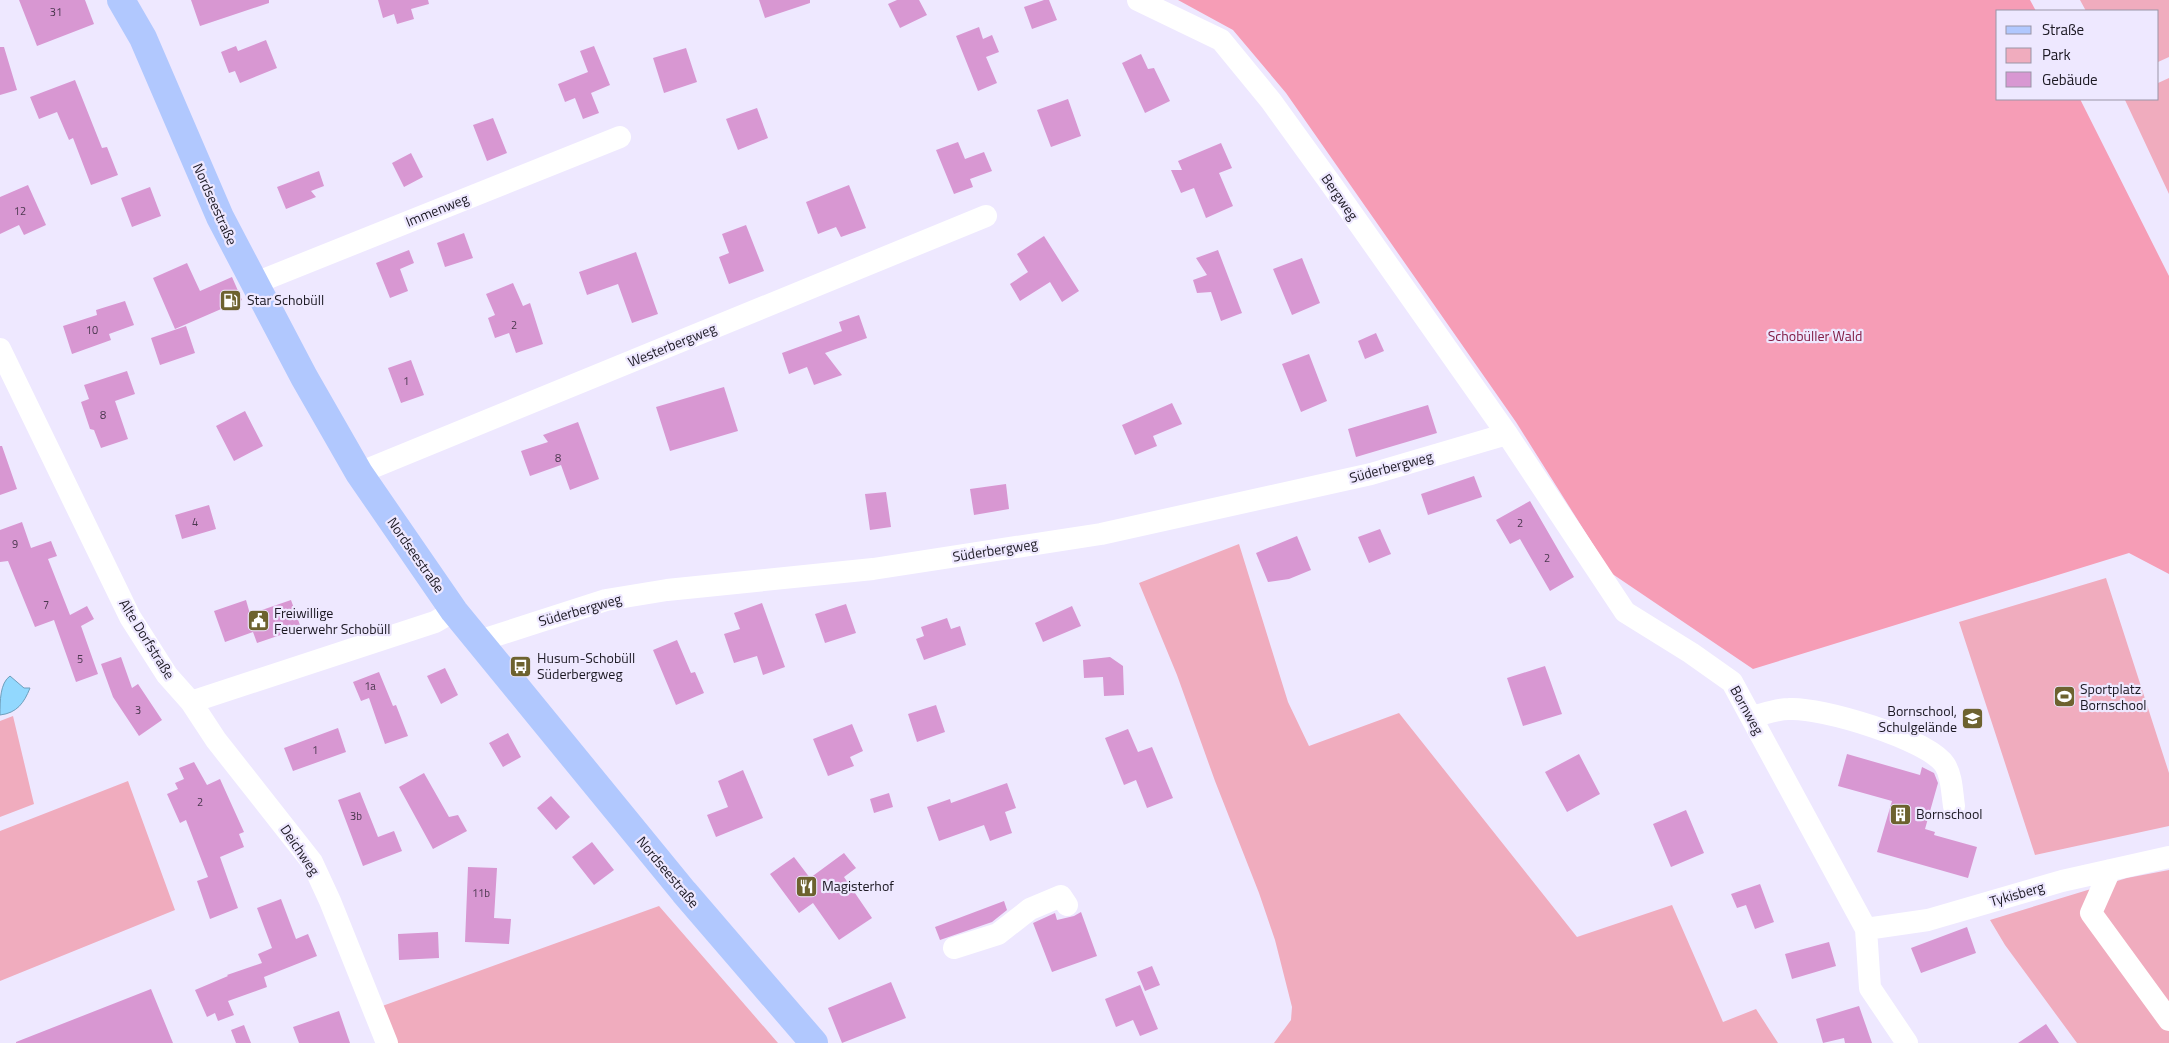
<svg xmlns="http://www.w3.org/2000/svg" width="2169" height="1043" font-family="'Titillium Web',sans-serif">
  <rect width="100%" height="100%" fill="#eee8ff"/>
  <path fill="#f0acbe" d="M2080,0H2169V57L2158,62V11H2086Z
    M2169,78V194L2125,100L2158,99V83Z
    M1239,544L1288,702L1309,746L1399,713L1577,937L1672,905L1723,1022L1756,1009L1778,1043H1274L1291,1020L1292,1007L1275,940L1259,893L1215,781L1177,675L1139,583Z
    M2106,578L2169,773V826L2035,855L1959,622Z
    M13,716L34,804L0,817V721Z
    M128,781L175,910L0,981V831Z
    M2169,870V1043H2077L2005,945L1990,920L2127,878Z
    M659,906L778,1043H387L374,1009Z"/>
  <path fill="#f69db6" d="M1178,0H2030L2036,11H1998V99H2080L2169,276V574L2129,553L1753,669L1611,573L1516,422L1286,93L1233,30Z"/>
  <path fill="#92d8fe" stroke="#6f9fbc" d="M10,676L24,688H30C24,703 17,713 0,715C0,701 0,683 10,676Z"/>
  <path fill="#d897d2" d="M19,0H85L94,24L37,46Z
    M191,0H269V3L200,26Z
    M378,0H428L429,4L411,9L414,19L397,24L394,14L383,18Z
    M759,0H810V3L765,18Z
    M897,0H919L927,15L900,28L888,4Z
    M1044,0H1049L1057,20L1032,29L1024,7Z
    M979,27L983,39L992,35L999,52L986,57L997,83L978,91L956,36Z
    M266,40L277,68L240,83L235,71L229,73L221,52L236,46L238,51Z
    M594,46L610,85L591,93L599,113L583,119L575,98L565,102L558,84L588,72L580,51Z
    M0,47H4L17,90L0,95Z
    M686,48L697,82L664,93L653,58Z
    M1141,54L1148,69L1154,68L1170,101L1145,113L1122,63Z
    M75,80L102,148L107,147L118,175L91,185L73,138L69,140L57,112L39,119L30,97Z
    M1068,99L1081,136L1051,147L1037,110Z
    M757,108L768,138L738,150L726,119Z
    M493,118L507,153L487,161L473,125Z
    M958,142L965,159L984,152L992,171L970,179L973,187L954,194L936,150Z
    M1221,143L1232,168L1219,173L1233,206L1206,218L1194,188L1181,193L1171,170H1182L1178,161Z
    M411,153L423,177L404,187L392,163Z
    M319,171L324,186L311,191L316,197L286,209L277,187Z
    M28,185L46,225L24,235L19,225L0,234V197Z
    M849,185L866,228L841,237L836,227L818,234L806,202Z
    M150,187L161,216L132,227L121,198Z
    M746,225L764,271L729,284L719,257L729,253L722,234Z
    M464,233L473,258L445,267L437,243Z
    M1044,236L1079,291L1062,302L1050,282L1020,301L1010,284L1028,272L1017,254Z
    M409,250L414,263L400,269L408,291L390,298L376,263Z
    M1218,250L1242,313L1221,321L1211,292L1197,293L1193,280L1207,275L1196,258Z
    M636,252L658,314L632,323L618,284L587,295L579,272Z
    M1302,258L1320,303L1292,315L1273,269Z
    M187,263L200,291L232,277L242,300L175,329L153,278Z
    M513,283L523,306L530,303L543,344L516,353L509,333L495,338L488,318L495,315L486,294Z
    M125,301L134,325L109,334L111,340L72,354L63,326L97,315L96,310Z
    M859,315L867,338L825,353L842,375L814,385L807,367L789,374L782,353L842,331L839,322Z
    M186,326L195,353L160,365L151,338Z
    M1376,333L1384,351L1365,359L1358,341Z
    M1309,354L1327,401L1301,412L1282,364Z
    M411,360L424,395L401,403L388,368Z
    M127,371L135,394L115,401L128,439L101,448L94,430L90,429L81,402L89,399L84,385Z
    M724,387L738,431L670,451L656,407Z
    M1172,403L1182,424L1153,436L1157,446L1135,455L1122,425Z
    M1428,405L1437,433L1356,457L1348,429Z
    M245,411L263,446L234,461L216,426Z
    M578,422L599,479L570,490L561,465L530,476L521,451L548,442L543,435Z
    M0,446H2L17,489L0,495Z
    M1474,476L1482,497L1428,515L1421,494Z
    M1006,484L1009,509L974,515L970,489Z
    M886,492L891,527L870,530L865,494Z
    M1530,501L1574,577L1550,591L1520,539L1510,544L1496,520Z
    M209,505L216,529L182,539L175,515Z
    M22,522L31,548L51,541L57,556L48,559L70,615L87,606L94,619L81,626L98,674L76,682L54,620L35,627L8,561L0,562V530Z
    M1380,529L1391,554L1369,563L1358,537Z
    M1297,536L1311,570L1289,579L1268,582L1256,553Z
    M246,600L250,614L291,600L301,628L257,643L253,632L225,642L214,611Z
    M762,603L785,667L763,675L757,656L734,663L724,634L740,629L734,613Z
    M846,604L856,633L825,643L815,614Z
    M1072,606L1081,626L1043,642L1035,623Z
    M947,618L951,629L960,626L966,645L924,660L916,639L924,636L921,627Z
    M677,640L691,673L695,672L704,693L676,705L653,650Z
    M121,657L132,688L138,684L162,720L139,736L113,697L101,664Z
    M1110,657L1123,666L1124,695L1104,696L1103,677L1084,678L1083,660Z
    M1545,666L1562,714L1523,726L1507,678Z
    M445,668L458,695L441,704L427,676Z
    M379,672L393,706L396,705L408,736L385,744L369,698L361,701L353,682Z
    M936,705L945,732L917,742L908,714Z
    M852,724L863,751L850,757L854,766L828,776L813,739Z
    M338,728L346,752L293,771L284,748Z
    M1128,729L1138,752L1152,747L1173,798L1147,808L1136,780L1124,785L1105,738Z
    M508,733L521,757L503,767L489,743Z
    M1579,754L1600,794L1567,812L1545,772Z
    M1847,754L1920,775L1922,767L1934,773L1938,783L1925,829L1935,832L1934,835L1977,847L1968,878L1877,852L1892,801L1838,786Z
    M194,762L207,785L220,779L244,832L239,834L244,847L220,857L238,908L210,919L197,881L208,877L186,820L180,823L167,794L178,789L175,783L184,779L179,768Z
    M743,770L763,818L716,837L707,815L728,807L718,781Z
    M424,773L449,817L458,815L467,831L433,849L399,787Z
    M1007,783L1016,808L1005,812L1012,833L990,841L984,825L939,841L927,807L950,799L951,803Z
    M360,792L378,837L394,831L402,851L363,866L338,800Z
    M889,793L893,807L874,813L870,799Z
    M551,796L570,817L556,830L537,808Z
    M1686,810L1704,853L1671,867L1653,824Z
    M592,842L614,870L594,885L572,857Z
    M844,853L856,868L844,877L872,918L839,940L813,903L799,913L770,874L794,857L810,878Z
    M468,867L497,868L494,918L511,919L509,944L465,942Z
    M1760,884L1774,922L1755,929L1746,905L1737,908L1731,894Z
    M281,899L296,939L308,934L317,956L264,977L267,987L228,1001L234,1015L218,1021L215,1013L207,1017L195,990L228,976L227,975L262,963L258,954L272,948L257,908Z
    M1004,901L1007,910L992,922L940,940L935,927Z
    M1081,912L1097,956L1052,972L1033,923L1055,913L1057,920L1074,916Z
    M1967,927L1976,953L1921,973L1911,948Z
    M438,932L439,958L399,960L398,934Z
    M1829,942L1836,966L1792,979L1785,954Z
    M1152,966L1160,985L1145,991L1137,972Z
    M891,982L906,1018L842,1043L828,1008Z
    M1140,985L1158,1029L1140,1036L1133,1020L1116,1027L1105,999Z
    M151,989L173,1043H16V1042Z
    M1859,1006L1872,1043H1845L1844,1038L1823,1043L1816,1019Z
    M339,1011L350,1043H299L293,1027Z
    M2046,1024L2059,1043H2018Z
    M244,1025L251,1043H236L231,1030Z"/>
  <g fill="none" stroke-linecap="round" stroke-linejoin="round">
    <path stroke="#fff" stroke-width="22" d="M1138,0L1221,40L1271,101L1331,184L1507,434L1625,612L1691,653L1732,682L1866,929L1870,988L1907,1043
      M253,284L620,137
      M0,349L130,617L167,675L191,702L216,740L312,862L330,901L387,1043
      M359,473L986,216
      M479,641L606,600L667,590L873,569L1101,534L1371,474L1507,434
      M191,702L435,622L454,611
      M1752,717C1764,714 1776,709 1789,709C1821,707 1928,739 1945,765C1952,776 1952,793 1954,806
      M2110,870L2091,913L2169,1020
      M1866,929L1928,920L2062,881L2169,857
      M954,948L998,934L1030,909L1061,896L1067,905"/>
    <path stroke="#b1c8fe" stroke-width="28" d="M121,0L143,38L220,217L304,377L359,473L454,611L684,892L814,1043"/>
  </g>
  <defs>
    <symbol id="fuel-square" viewBox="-11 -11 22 22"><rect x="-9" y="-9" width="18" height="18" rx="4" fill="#6d622f" stroke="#eee8ff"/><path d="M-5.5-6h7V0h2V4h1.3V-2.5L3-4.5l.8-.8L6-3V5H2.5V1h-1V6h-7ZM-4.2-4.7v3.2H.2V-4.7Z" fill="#fff"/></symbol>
    <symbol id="civic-square" viewBox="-11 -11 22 22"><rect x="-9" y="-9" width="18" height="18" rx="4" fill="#6d622f" stroke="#eee8ff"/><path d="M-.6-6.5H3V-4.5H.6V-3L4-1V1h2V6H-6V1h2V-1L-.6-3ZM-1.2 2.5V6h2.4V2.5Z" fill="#fff"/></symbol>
    <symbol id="bus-square" viewBox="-11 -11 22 22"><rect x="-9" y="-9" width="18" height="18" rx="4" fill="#6d622f" stroke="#eee8ff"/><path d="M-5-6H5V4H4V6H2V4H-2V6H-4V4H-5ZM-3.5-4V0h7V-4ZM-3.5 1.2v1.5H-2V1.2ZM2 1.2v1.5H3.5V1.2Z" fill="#fff"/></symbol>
    <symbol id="stadium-square" viewBox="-11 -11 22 22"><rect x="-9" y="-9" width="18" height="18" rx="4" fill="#6d622f" stroke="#eee8ff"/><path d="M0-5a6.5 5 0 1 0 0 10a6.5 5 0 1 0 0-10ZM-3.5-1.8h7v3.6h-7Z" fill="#fff"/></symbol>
    <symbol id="school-square" viewBox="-11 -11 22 22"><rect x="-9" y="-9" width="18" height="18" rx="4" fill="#6d622f" stroke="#eee8ff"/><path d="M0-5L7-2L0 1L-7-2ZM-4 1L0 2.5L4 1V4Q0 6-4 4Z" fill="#fff"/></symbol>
    <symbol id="building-square" viewBox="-11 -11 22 22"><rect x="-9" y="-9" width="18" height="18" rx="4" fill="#6d622f" stroke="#eee8ff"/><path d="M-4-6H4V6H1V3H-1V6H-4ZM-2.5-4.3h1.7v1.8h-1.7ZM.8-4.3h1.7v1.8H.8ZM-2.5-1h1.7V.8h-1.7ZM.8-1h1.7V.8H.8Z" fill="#fff"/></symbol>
    <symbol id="restaurant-square" viewBox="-11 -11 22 22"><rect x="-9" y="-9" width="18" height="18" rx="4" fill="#6d622f" stroke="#eee8ff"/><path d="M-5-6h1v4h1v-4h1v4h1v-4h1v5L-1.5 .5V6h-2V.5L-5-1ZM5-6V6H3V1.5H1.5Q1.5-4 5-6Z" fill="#fff"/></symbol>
  </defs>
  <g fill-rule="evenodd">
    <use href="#fuel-square" x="218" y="288" width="25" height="25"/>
    <use href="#civic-square" x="246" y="608" width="25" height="25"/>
    <use href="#bus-square" x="508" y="654" width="25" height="25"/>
    <use href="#stadium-square" x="2052" y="684" width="25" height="25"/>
    <use href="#school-square" x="1960" y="706" width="25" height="25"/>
    <use href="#building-square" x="1888" y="802" width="25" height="25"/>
    <use href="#restaurant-square" x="794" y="874" width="25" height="25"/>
  </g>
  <g text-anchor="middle" stroke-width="4.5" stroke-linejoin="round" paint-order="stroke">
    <g font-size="11" fill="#4b384f">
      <text x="56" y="16">31</text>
      <text x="20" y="215">12</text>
      <text x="514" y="329">2</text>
      <text x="92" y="334">10</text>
      <text x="406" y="385">1</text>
      <text x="103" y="419">8</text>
      <text x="558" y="462">8</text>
      <text x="195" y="526">4</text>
      <text x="1520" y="527">2</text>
      <text x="15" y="548">9</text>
      <text x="1547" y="562">2</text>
      <text x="46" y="609">7</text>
      <text x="80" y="663">5</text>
      <text x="370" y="690">1a</text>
      <text x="138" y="714">3</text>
      <text x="315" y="754">1</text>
      <text x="200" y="806">2</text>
      <text x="356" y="820">3b</text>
      <text x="481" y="897">11b</text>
    </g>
    <g font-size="14" fill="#1c1923" stroke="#eee8ff">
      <text transform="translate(1340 197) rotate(55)" y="5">Bergweg</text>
      <text transform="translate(215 204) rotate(66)" y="5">Nordseestraße</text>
      <text transform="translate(437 210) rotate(-22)" y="5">Immenweg</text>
      <text transform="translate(672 345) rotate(-22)" y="5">Westerbergweg</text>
      <text transform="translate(1391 467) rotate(-15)" y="5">Süderbergweg</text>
      <text transform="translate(995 550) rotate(-9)" y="5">Süderbergweg</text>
      <text transform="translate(416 555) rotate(55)" y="5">Nordseestraße</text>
      <text transform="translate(580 610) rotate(-16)" y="5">Süderbergweg</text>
      <text transform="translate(147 639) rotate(58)" y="5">Alte Dorfstraße</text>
      <text transform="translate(1747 710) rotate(61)" y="5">Bornweg</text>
      <text transform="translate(300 850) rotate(56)" y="5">Deichweg</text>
      <text transform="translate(668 872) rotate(50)" y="5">Nordseestraße</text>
      <text transform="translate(2017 894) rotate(-16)" y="5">Tykisberg</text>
    </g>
    <g font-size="14" fill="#1c1923" stroke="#eee8ff" text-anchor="start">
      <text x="247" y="305">Star Schobüll</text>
      <text x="274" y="618">Freiwillige<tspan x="274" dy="16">Feuerwehr Schobüll</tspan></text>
      <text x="537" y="663">Husum-Schobüll<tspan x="537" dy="16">Süderbergweg</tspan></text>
      <text x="2080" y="694">Sportplatz<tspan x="2080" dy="16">Bornschool</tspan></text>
      <text x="1957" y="716" text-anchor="end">Bornschool,<tspan x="1957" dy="16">Schulgelände</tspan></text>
      <text x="1916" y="819">Bornschool</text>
      <text x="822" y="891">Magisterhof</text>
    </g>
    <g font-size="14" fill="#811b44" stroke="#eee8ff">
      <text x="1815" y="341">Schobüller Wald</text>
    </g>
  </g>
  <rect x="1996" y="10" width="162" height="90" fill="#eee8ff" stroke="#9a95a7"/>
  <rect x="2006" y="26" width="25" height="8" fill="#b1c8fe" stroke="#9a95a7"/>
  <text x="2042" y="35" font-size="15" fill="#1c1923">Straße</text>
  <rect x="2006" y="48" width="25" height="15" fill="#f0acbe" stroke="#9a95a7"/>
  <text x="2042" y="60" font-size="15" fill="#1c1923">Park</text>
  <rect x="2006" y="72" width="25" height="15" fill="#d897d2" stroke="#9a95a7"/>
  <text x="2042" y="85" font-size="15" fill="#1c1923">Gebäude</text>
</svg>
